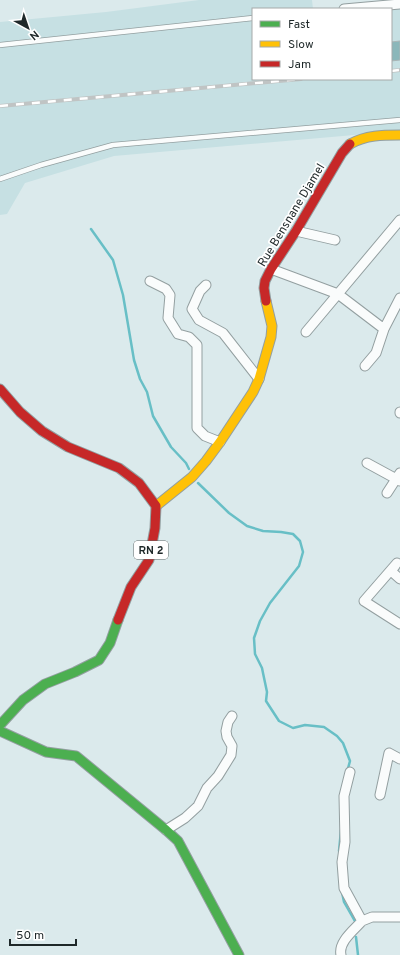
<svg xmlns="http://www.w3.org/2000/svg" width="400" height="955" font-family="Overpass,sans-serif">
  <rect width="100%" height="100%" fill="#dbeaec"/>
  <path fill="#c6e0e3" d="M199,0H312L313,9H253V79H391V9L400,4V131L114,156L25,183L7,214L0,215V22L106,12Z"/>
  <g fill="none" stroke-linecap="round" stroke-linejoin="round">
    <path stroke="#68bfc6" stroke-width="2.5" d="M91,229L113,260L123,295L134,360L140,379L147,392L153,416L171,447L186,463L189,469
      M198,483L229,513L247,526L263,531L281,532L293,534L300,541L303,552L299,566L270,603L260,621L254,638L255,654L262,668L263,673L267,692L266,701L279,721L293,728L305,725L324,727L337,736L343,743L350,761L347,772
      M339,851L341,830
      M342,892L344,902L356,923
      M356,937L358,955"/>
  </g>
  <path fill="#8bb7ba" stroke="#a9b5b6" d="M400,41V60L391,61V42Z"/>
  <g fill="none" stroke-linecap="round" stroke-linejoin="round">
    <defs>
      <path id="lane" d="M0,45L253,18
        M0,179L41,165L113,145L400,120"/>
      <path id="street" d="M344,9L400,4
        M296,231L335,240
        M271,269L338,294L384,329
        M150,281L166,289L170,295L168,318L178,334L189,337L197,345V428L205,436L220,442
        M206,285L200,291L192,309L199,320L223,333L259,379
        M306,332L400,220
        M365,366L376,353L384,329L400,298
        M400,412V413
        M367,463L400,481
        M387,493L400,473
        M397,563L364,601L400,624
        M395,566L391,571L400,579
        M380,795L389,753L400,759
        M166,830L185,818L198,806L207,788L218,776L231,755L232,746L227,737L226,731L228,722L232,716
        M362,921L372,917H400
        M341,955C338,942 354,930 362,921L344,888L342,862L345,842L344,796L350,772"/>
      <path id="fast" d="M0,725L23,700L45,684L75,672L99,660L110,643L118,620
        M0,731L46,752L76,756L166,830L178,841L239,955"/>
      <path id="slow" d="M350,144C366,135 383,135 400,135
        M156,506L192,477L206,461L220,442L253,392L259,379L271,337L272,326L266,301"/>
      <path id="jam" d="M266,301L264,288L265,281L271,269L296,231L342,153L350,144
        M0,389L20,412L42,431L68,447L119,468L139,483L156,506L155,528L149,560L131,587L118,620"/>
    </defs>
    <use href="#lane" stroke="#939fa0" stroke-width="6"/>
    <use href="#street" stroke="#939fa0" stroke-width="11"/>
    <use href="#fast" stroke="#939fa0" stroke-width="11"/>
    <use href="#slow" stroke="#939fa0" stroke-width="11"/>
    <use href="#jam" stroke="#939fa0" stroke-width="11"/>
    <use href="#lane" stroke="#fafcfc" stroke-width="4.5"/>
    <use href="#street" stroke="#fafcfc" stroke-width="9"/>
    <use href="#fast" stroke="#4caf50" stroke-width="9"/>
    <use href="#slow" stroke="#ffc107" stroke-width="9"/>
    <use href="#jam" stroke="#c62828" stroke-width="9"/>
    <defs>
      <path id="rail" d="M391,71L400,70
        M0,106L301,79"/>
    </defs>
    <use href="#rail" stroke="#c0c4c4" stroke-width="4"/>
    <use href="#rail" stroke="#fff" stroke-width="2.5" stroke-dasharray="8" stroke-linecap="butt"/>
  </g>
  <g text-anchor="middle" stroke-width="3.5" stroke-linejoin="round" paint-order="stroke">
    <rect fill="#fff" stroke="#626869" stroke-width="1" x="134" y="541" width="34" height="18" rx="3"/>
    <g font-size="11" font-weight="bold" fill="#1e2829">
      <text x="151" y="554">RN 2</text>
    </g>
    <g font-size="12" fill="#1e2829" stroke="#fff">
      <text transform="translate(291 215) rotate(-59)" y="4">Rue Bensnane Djamel</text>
    </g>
  </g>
  <rect x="252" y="8" width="140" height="72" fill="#ffffff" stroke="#a5a9a9"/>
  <rect x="260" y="21" width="20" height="6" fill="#4caf50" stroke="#a5a9a9"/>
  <text x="288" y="28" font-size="12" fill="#1e2829">Fast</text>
  <rect x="260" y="41" width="20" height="6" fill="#ffc107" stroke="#a5a9a9"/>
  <text x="288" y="48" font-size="12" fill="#1e2829">Slow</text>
  <rect x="260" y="61" width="20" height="6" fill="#c62828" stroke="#a5a9a9"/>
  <text x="288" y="68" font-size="12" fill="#1e2829">Jam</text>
  <g transform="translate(28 28) rotate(140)" stroke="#ffffff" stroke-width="3" paint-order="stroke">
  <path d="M0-3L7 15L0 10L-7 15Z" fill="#1e2829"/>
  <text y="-6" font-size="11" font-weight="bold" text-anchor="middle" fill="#1e2829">N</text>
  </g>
  <path d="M10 939v6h66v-6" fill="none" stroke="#1e2829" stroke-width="2"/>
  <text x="16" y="939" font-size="12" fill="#1e2829" stroke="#ffffff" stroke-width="3" paint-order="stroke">50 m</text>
</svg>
